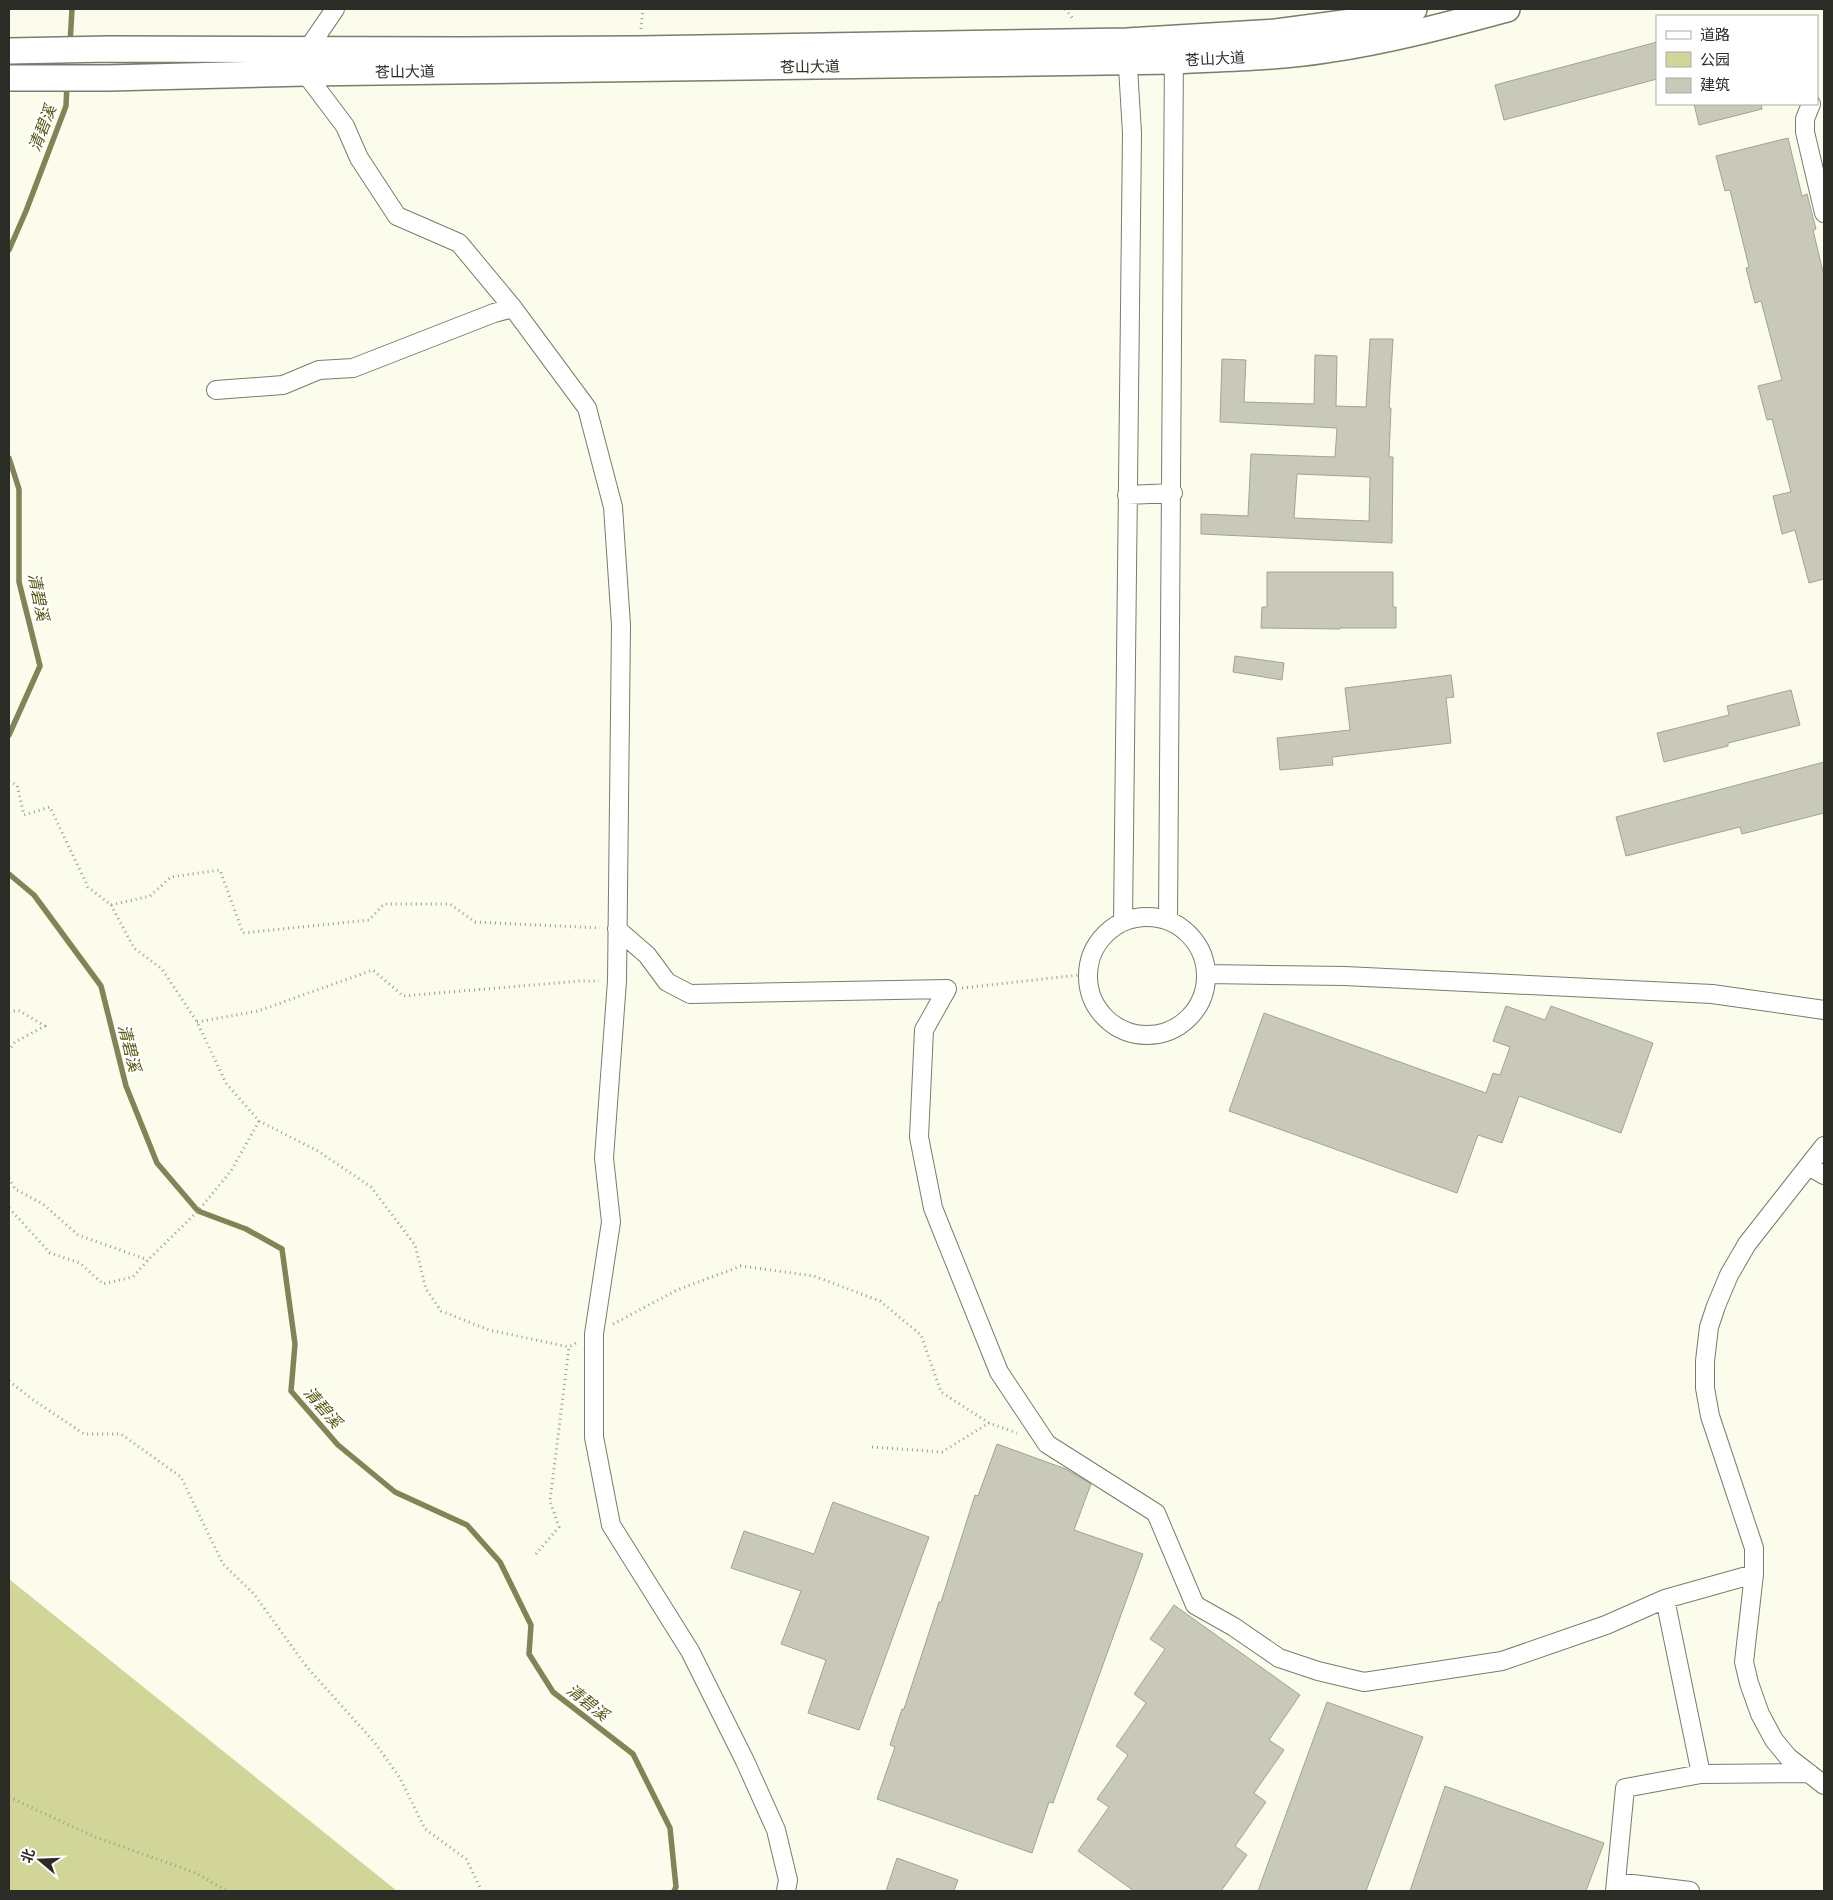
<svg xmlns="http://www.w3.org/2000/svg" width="1833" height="1900" font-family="Roboto,'Noto Sans SC',sans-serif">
  <rect width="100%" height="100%" fill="#fbfceb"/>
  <path fill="#d1d597" d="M9,1579L397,1891H9Z"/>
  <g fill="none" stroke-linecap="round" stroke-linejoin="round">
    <path stroke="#828457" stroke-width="5.5" d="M70,44L72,9
      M9,250L26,211L66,106L67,83
      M9,458L19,489V582L40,666L9,735
      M9,874L34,895L101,986L126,1086L157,1163L198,1211L246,1229L282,1249L295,1344L291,1391L338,1445L395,1492L467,1525L500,1562L531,1625L529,1654L553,1692L633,1754L670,1828L676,1887L674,1891"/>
  </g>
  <path fill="#c8c9b8" stroke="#a2a393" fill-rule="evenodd" d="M1657,42V79L1504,120L1495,85Z
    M1694,104H1761L1762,109L1699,125Z
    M1788,138L1802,196L1807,194L1816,229L1813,230L1824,276V579L1809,583L1795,530L1782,534L1773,496L1791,492L1772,419L1767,420L1758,386L1782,380L1761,301L1755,303L1746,268L1749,267L1730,190L1725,191L1716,156Z
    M1370,339H1393L1389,408H1391L1389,457H1393L1392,543L1201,534V514L1248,516L1251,454L1335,457L1337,428L1220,422L1222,359L1246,360L1244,402L1314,404L1315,355L1337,356L1336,406L1366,407ZM1297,474L1370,477L1369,521L1294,518Z
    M1267,572H1393V607H1396V628H1340V629L1261,628L1262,607H1267Z
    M1235,656L1284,663L1282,680L1233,672Z
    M1451,675L1454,697L1446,698L1451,743L1332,757L1333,765L1280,770L1277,738L1350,730L1345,688Z
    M1791,690L1800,725L1728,743V746L1664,762L1657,733L1729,715L1727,706Z
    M1824,762V813L1742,834L1740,827L1626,856L1616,817Z
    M1506,1006L1545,1020L1551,1006L1653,1043L1621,1133L1519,1096L1502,1143L1478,1135L1457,1193L1229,1111L1264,1013L1486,1093L1493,1073L1500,1075L1510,1047L1493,1041Z
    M997,1444L1066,1469L1091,1484L1074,1530L1143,1554L1053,1803L1049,1802L1032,1853L877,1799L895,1747L890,1745L902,1709H904L939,1602H941L975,1495L978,1496Z
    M833,1502L929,1537L859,1730L808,1713L826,1660L781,1644L801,1591L731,1568L744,1531L814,1554Z
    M1174,1605L1300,1695L1269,1740L1284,1750L1254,1793L1266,1802L1235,1846L1247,1855L1221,1891H1134L1078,1851L1109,1807L1097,1799L1128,1755L1116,1746L1146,1703L1134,1694L1165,1649L1150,1639Z
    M1327,1702L1423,1737L1410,1772L1366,1891H1258Z
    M1445,1786L1604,1843L1586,1891H1410Z
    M897,1858L958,1880L954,1891H886Z"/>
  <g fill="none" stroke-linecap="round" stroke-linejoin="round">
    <defs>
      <path id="street" d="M335,9L307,50L305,73L345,126L359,158L397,216L459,243L513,308L587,408L613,507L621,625L617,981L604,1158L611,1222L594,1334V1437L611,1525L690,1651L745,1761L776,1830L788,1880L786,1891
        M1811,104L1805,119V132L1824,213
        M216,390L283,385L319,370L353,368L494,313L513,308
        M1127,495L1173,493
        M1088 976a59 59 0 1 1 118 0a59 59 0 1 1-118 0Z
        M1168,920L1174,51
        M1123,922L1132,133L1127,51
        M617,929L647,955L667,982L690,994L947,989
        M1207,974L1345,976L1712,994L1824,1010
        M947,989L924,1030L919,1137L933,1208L999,1372L1047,1444L1156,1513L1195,1605L1234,1627L1279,1658L1318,1671L1364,1682L1502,1661L1606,1625L1665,1599L1754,1574
        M1824,1146L1747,1244L1729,1275L1716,1306L1709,1327L1705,1361V1388L1710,1416L1754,1548V1574L1744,1662L1749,1683L1760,1714L1774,1740L1788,1757L1824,1785
        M1810,1167L1824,1175
        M1701,1774L1809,1773
        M1616,1882L1690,1891
        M1615,1891L1625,1788L1701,1774L1665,1599"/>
      <path id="secondary" d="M9,51L109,49L461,50L638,49L1127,41L1276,32L1359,21L1414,9
        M9,78H108L305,73L1175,61C1225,58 1276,58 1326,50C1388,41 1448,25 1507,9"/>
    </defs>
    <use href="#street" stroke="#7a7c6c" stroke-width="20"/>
    <use href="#secondary" stroke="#7a7c6c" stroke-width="28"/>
    <path stroke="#9c9d91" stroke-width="3" stroke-dasharray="1 4" stroke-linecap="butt" d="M1065,9L1074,20
      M641,29L643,9
      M9,781L17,785L24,815L50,807L88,887L111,905L150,896L171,877L220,870L243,933L369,920L384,904H450L475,922L600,928
      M111,905L134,948L162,969L197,1022L226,1083L259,1121L318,1151L371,1187L415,1245L426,1289L441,1311L489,1330L569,1347
      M962,988L1088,974
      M9,1012L18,1010L45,1026L15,1042L9,1050
      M197,1022L258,1011L373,970L403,996L580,981H599
      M9,1178L15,1189L43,1204L78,1235L148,1260
      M9,1208L50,1253L80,1263L103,1284L133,1277L148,1260L198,1211L231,1171L259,1121
      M613,1324L677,1290L741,1266L814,1276L880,1301L921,1335L941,1392L989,1423L1017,1433
      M9,1381L32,1399L84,1434H121L181,1477L223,1564L254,1594L306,1666L375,1743L400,1778L425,1829L466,1859L482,1891
      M872,1447L942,1452L989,1423
      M536,1554L559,1527L550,1501L569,1347L576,1343
      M9,1797L95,1837L196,1873L227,1891"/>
    <use href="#street" stroke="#fff" stroke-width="18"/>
    <use href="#secondary" stroke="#fff" stroke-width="25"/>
  </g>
  <g text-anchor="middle" stroke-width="4.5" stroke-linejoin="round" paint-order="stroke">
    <g font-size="15" fill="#2b2c25" stroke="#fff">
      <text transform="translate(1215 59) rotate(-3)" y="5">苍山大道</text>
      <text transform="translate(810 67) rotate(-1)" y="5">苍山大道</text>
      <text transform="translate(405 72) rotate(-1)" y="5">苍山大道</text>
    </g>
    <g font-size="16" font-style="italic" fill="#55560f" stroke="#fff">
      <text transform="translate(42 128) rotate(-69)" y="6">清碧溪</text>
      <text transform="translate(39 597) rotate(79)" y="6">清碧溪</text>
      <text transform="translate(130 1048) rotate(76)" y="6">清碧溪</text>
      <text transform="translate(323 1407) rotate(49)" y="6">清碧溪</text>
      <text transform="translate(588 1702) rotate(38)" y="6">清碧溪</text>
    </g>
  </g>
  <rect width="1833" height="1900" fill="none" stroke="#2b2c25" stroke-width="20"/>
  <rect x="1656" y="15" width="162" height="90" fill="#ffffff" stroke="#aaaba8"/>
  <rect x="1666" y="31" width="25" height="8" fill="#ffffff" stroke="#aaaba8"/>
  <text x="1700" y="40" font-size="15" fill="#2b2c25">道路</text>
  <rect x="1666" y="52" width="25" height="15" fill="#d1d597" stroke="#aaaba8"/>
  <text x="1700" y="65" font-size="15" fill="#2b2c25">公园</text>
  <rect x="1666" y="78" width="25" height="15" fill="#c8c9b8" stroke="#aaaba8"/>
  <text x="1700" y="90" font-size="15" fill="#2b2c25">建筑</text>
  <g transform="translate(40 1860) rotate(289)" stroke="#ffffff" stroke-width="4" paint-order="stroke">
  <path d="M0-4L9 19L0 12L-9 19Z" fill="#2b2c25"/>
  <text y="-8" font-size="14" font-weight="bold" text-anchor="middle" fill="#2b2c25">北</text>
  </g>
</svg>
